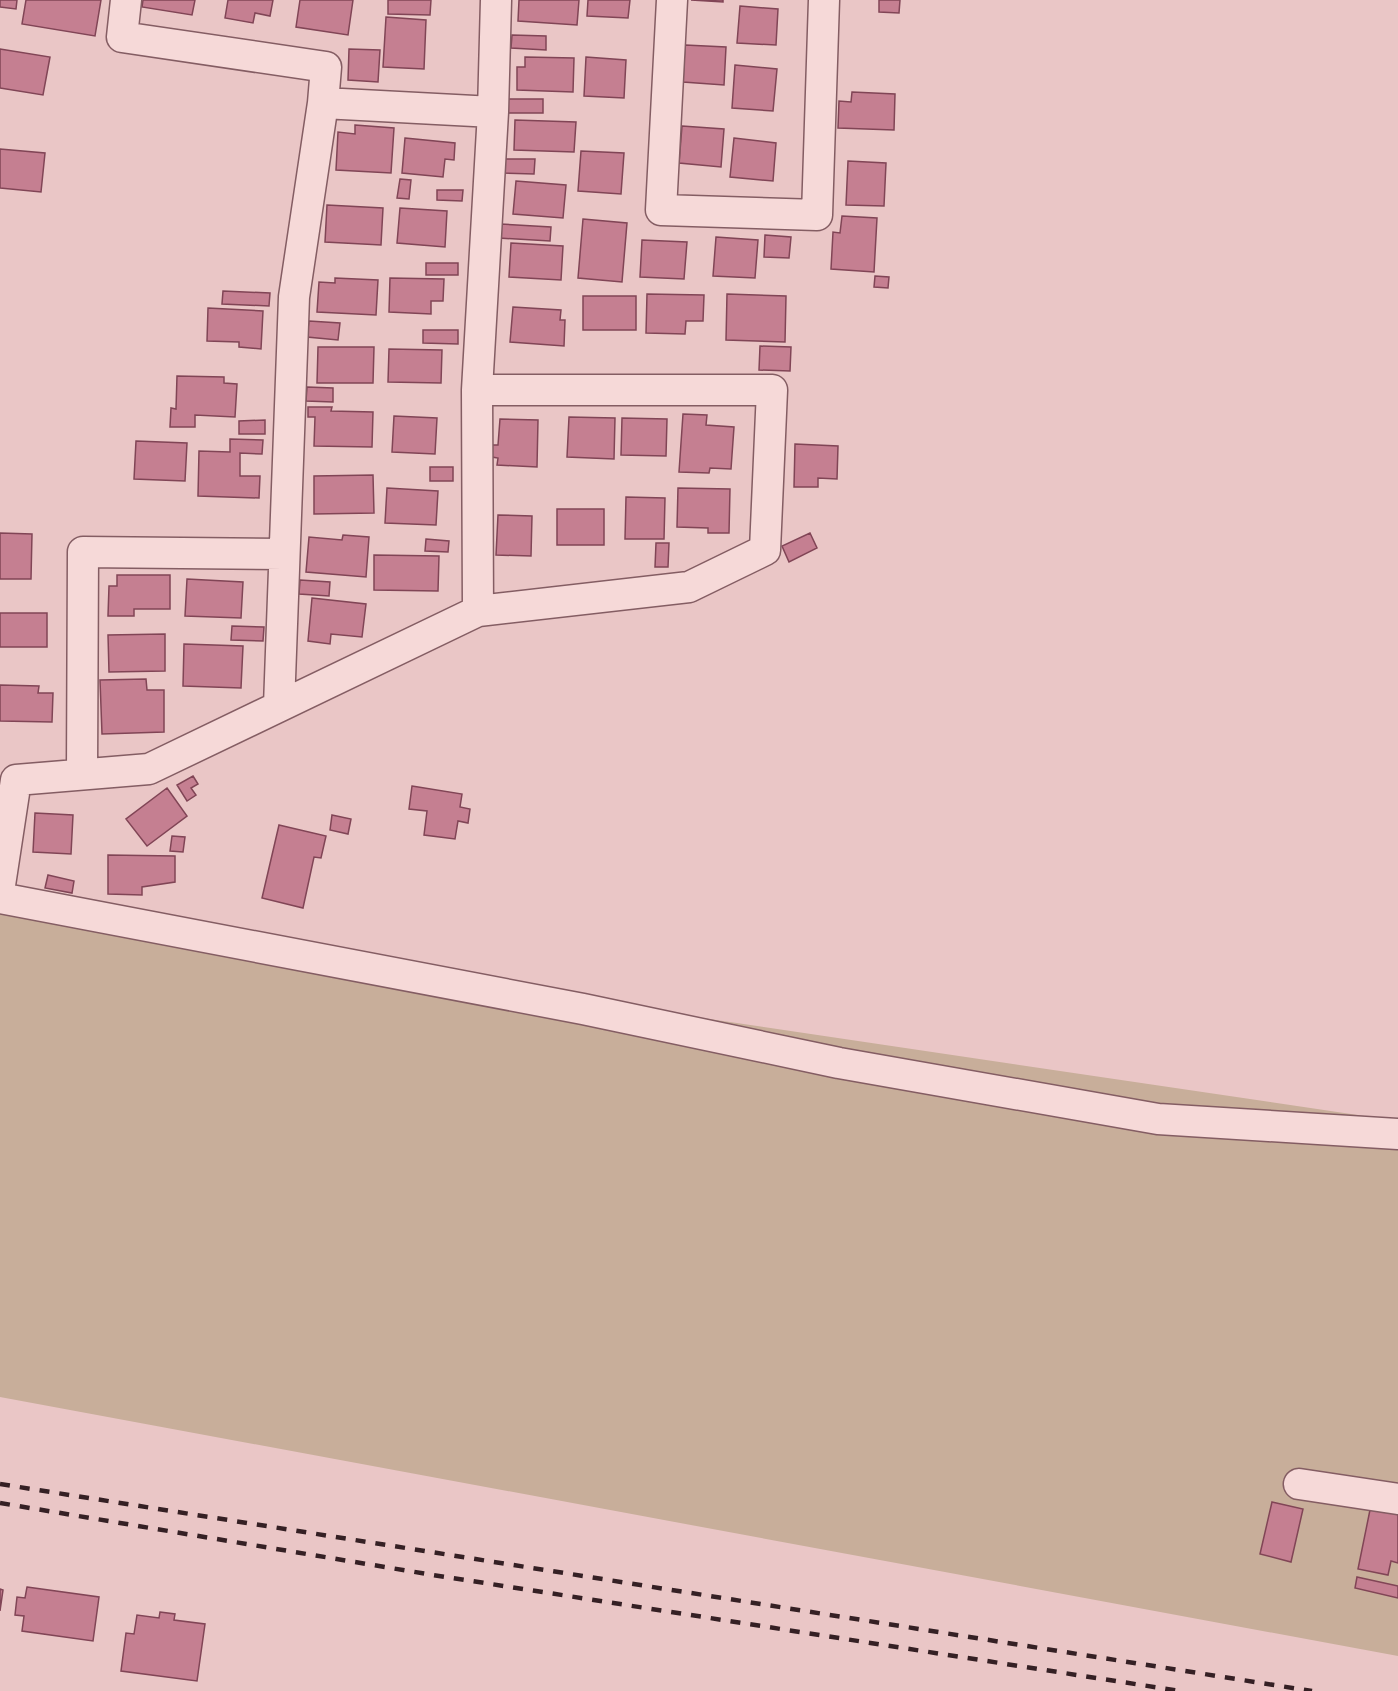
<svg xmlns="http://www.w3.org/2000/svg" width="1398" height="1691" font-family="'Zilla Slab',serif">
  <rect width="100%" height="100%" fill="#eac6c6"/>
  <path fill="#c8ae9a" d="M0,914L1398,1121V1656L0,1397Z"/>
  <path fill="#c57f91" stroke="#814556" stroke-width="1.5" d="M0,0H17L16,9L0,7Z
    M26,0H101L95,36L22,24Z
    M143,0H195L192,15L142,7Z
    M228,0H273L270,16L255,13L253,23L225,18Z
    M300,0H353L348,35L296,27Z
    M388,0H431L430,15L388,14Z
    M519,0H579L577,25L518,21Z
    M588,0H630L628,18L587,16Z
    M691,0H723V2Z
    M879,0H900L899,13L879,12Z
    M740,6L778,9L776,45L737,43Z
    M386,17L426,20L424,69L383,67Z
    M512,35L546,36V50L511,48Z
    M685,45L726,47L724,85L683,82Z
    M0,49L50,57L43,95L0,88Z
    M349,49L380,50L378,82L348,80Z
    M525,57L574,58L573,92L517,90V67H525Z
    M586,57L626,60L624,98L584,96Z
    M735,65L777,69L773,111L732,108Z
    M852,92L895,94L894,130L838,128L839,101L851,102Z
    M508,99H543V113H508Z
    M515,120L576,122L574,152L514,150Z
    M355,125L394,128L391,173L336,170L338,132L355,134Z
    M682,126L724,129L721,167L679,163Z
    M405,138L455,143L454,160L445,159L443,177L402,173Z
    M734,138L776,143L773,181L730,177Z
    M0,149L45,153L41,192L0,188Z
    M581,151L624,153L621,194L578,191Z
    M505,159H535L534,174L504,173Z
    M848,161L886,163L884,206L846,205Z
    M400,179L411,180L409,199L397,198Z
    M516,181L566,185L563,218L513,214Z
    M437,190H463L462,201L437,200Z
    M327,205L383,208L381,245L325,242Z
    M400,208L447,211L445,247L397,243Z
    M842,216L877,218L874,272L831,269L833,232L840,233Z
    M583,219L627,223L622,282L578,278Z
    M500,224L551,227L550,241L499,238Z
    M765,235L791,237L789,258L764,257Z
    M716,237L758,240L755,278L713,276Z
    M642,240L687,242L684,279L640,277Z
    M511,243L563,246L561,280L509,277Z
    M426,263H458V275H426Z
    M875,276L889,277L888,288L874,287Z
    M335,278L378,280L376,315L317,312L319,282L335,283Z
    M390,278L444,279L443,301H431V314L389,312Z
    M223,291L270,293L269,306L222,304Z
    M647,294L704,295L703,321H686L685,334L646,333Z
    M727,294L786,296L785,342L726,340Z
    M583,296H636V330H583Z
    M513,307L561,310L560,320H565L564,346L510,342Z
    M208,308L263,311L261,349L239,347V342L207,341Z
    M309,321L340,323L338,340L307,337Z
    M423,330H458V344L423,343Z
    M760,346L791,347L790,371L759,370Z
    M318,347H374L373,383H317Z
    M389,349L442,350L441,383L388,382Z
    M177,376L224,377V383L237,384L235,417L195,415V427H170L171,408L176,409Z
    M307,387L333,388V402L306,401Z
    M308,407H332L331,411L373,412L372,447L314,446L315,417H308Z
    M683,414L707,415L706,425L734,427L731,469L710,468L709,473L679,472Z
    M394,416L437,418L435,454L392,452Z
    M569,417L615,418L614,459L567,457Z
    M622,418L667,419L666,456L621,455Z
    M500,419L538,420L537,467L497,465L498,458L492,457V445H498Z
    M265,420V434H239V421Z
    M230,439L263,440L262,454L240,453V476H260L259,498L198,496L199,451L230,452Z
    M136,441L187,443L185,481L134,479Z
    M795,444L838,446L837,479L818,478V487H794Z
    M430,467H453V481H430Z
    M373,475L374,513L314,514V476Z
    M387,488L438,491L436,525L385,523Z
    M678,488L730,489L729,533H708V528L677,527Z
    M626,497L665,498L664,539H625Z
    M557,509H604V545H557Z
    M498,515L532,516L531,556L496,555Z
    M0,533L32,534L31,579H0Z
    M810,533L817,548L789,562L782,546Z
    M343,535L369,537L366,577L306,572L309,537L342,540Z
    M426,539L449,541L448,552L425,551Z
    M656,543H669L668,567H655Z
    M374,555L439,556L438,591L374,590Z
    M117,575H170V609H134V616H108L109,586H117Z
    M187,579L243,582L241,618L185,616Z
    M300,580L330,582L329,596L299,594Z
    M312,598L366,604L362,637L331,634L330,644L308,641Z
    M0,613H47V647H0Z
    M232,626L264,627L263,641L231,640Z
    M165,634V671L109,672L108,635Z
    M184,644L243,646L241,688L183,686Z
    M146,679L147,690H164V732L102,734L100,680Z
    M0,685L39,686L38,693H53L52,722L0,721Z
    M193,776L198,784L191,788L196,795L187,801L177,785Z
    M412,786L462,794L460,807L470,809L468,823L458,821L455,839L424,835L427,811L409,809Z
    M167,788L187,816L147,846L126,819Z
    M35,813L73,815L71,854L33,852Z
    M332,815L351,819L348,834L330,830Z
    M279,825L326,836L321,858L314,857L303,908L262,898Z
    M172,836L185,837L183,852L170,851Z
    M108,855L175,856V882L142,887V895L108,894Z
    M48,875L74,881L72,893L45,888Z
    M1272,1502L1303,1509L1291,1562L1260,1554Z
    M1371,1505L1398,1511V1563L1391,1561L1388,1575L1358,1569Z
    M1357,1577L1398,1586V1598L1355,1588Z
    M27,1587L99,1597L93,1641L22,1631L24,1616L15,1615L17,1597L25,1598Z
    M0,1589L3,1590L0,1611Z
    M160,1612L175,1614L174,1620L205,1624L197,1681L121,1671L126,1633L134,1634L137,1615L159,1618Z"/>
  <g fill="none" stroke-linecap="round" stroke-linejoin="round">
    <defs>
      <path id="street" d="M126,0L122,37L326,67L323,103L294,297L279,706
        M672,0L661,210L817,215L824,0
        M323,103L493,112
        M478,611L477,390L493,112L496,0
        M82,773L83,552L283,554
        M0,885L16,780L149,769L478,611L689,587L765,550L772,390H477
        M0,898L583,1009L839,1063L1158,1119L1398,1134
        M1299,1484L1398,1499"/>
    </defs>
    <use href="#street" stroke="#845d63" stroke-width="33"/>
    <use href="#street" stroke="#f6d9d8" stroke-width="30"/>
    <path stroke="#352024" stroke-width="4.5" stroke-dasharray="10 10" stroke-linecap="butt" d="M0,1484L1312,1691
      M0,1503L433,1575L1180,1691"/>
  </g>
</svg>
